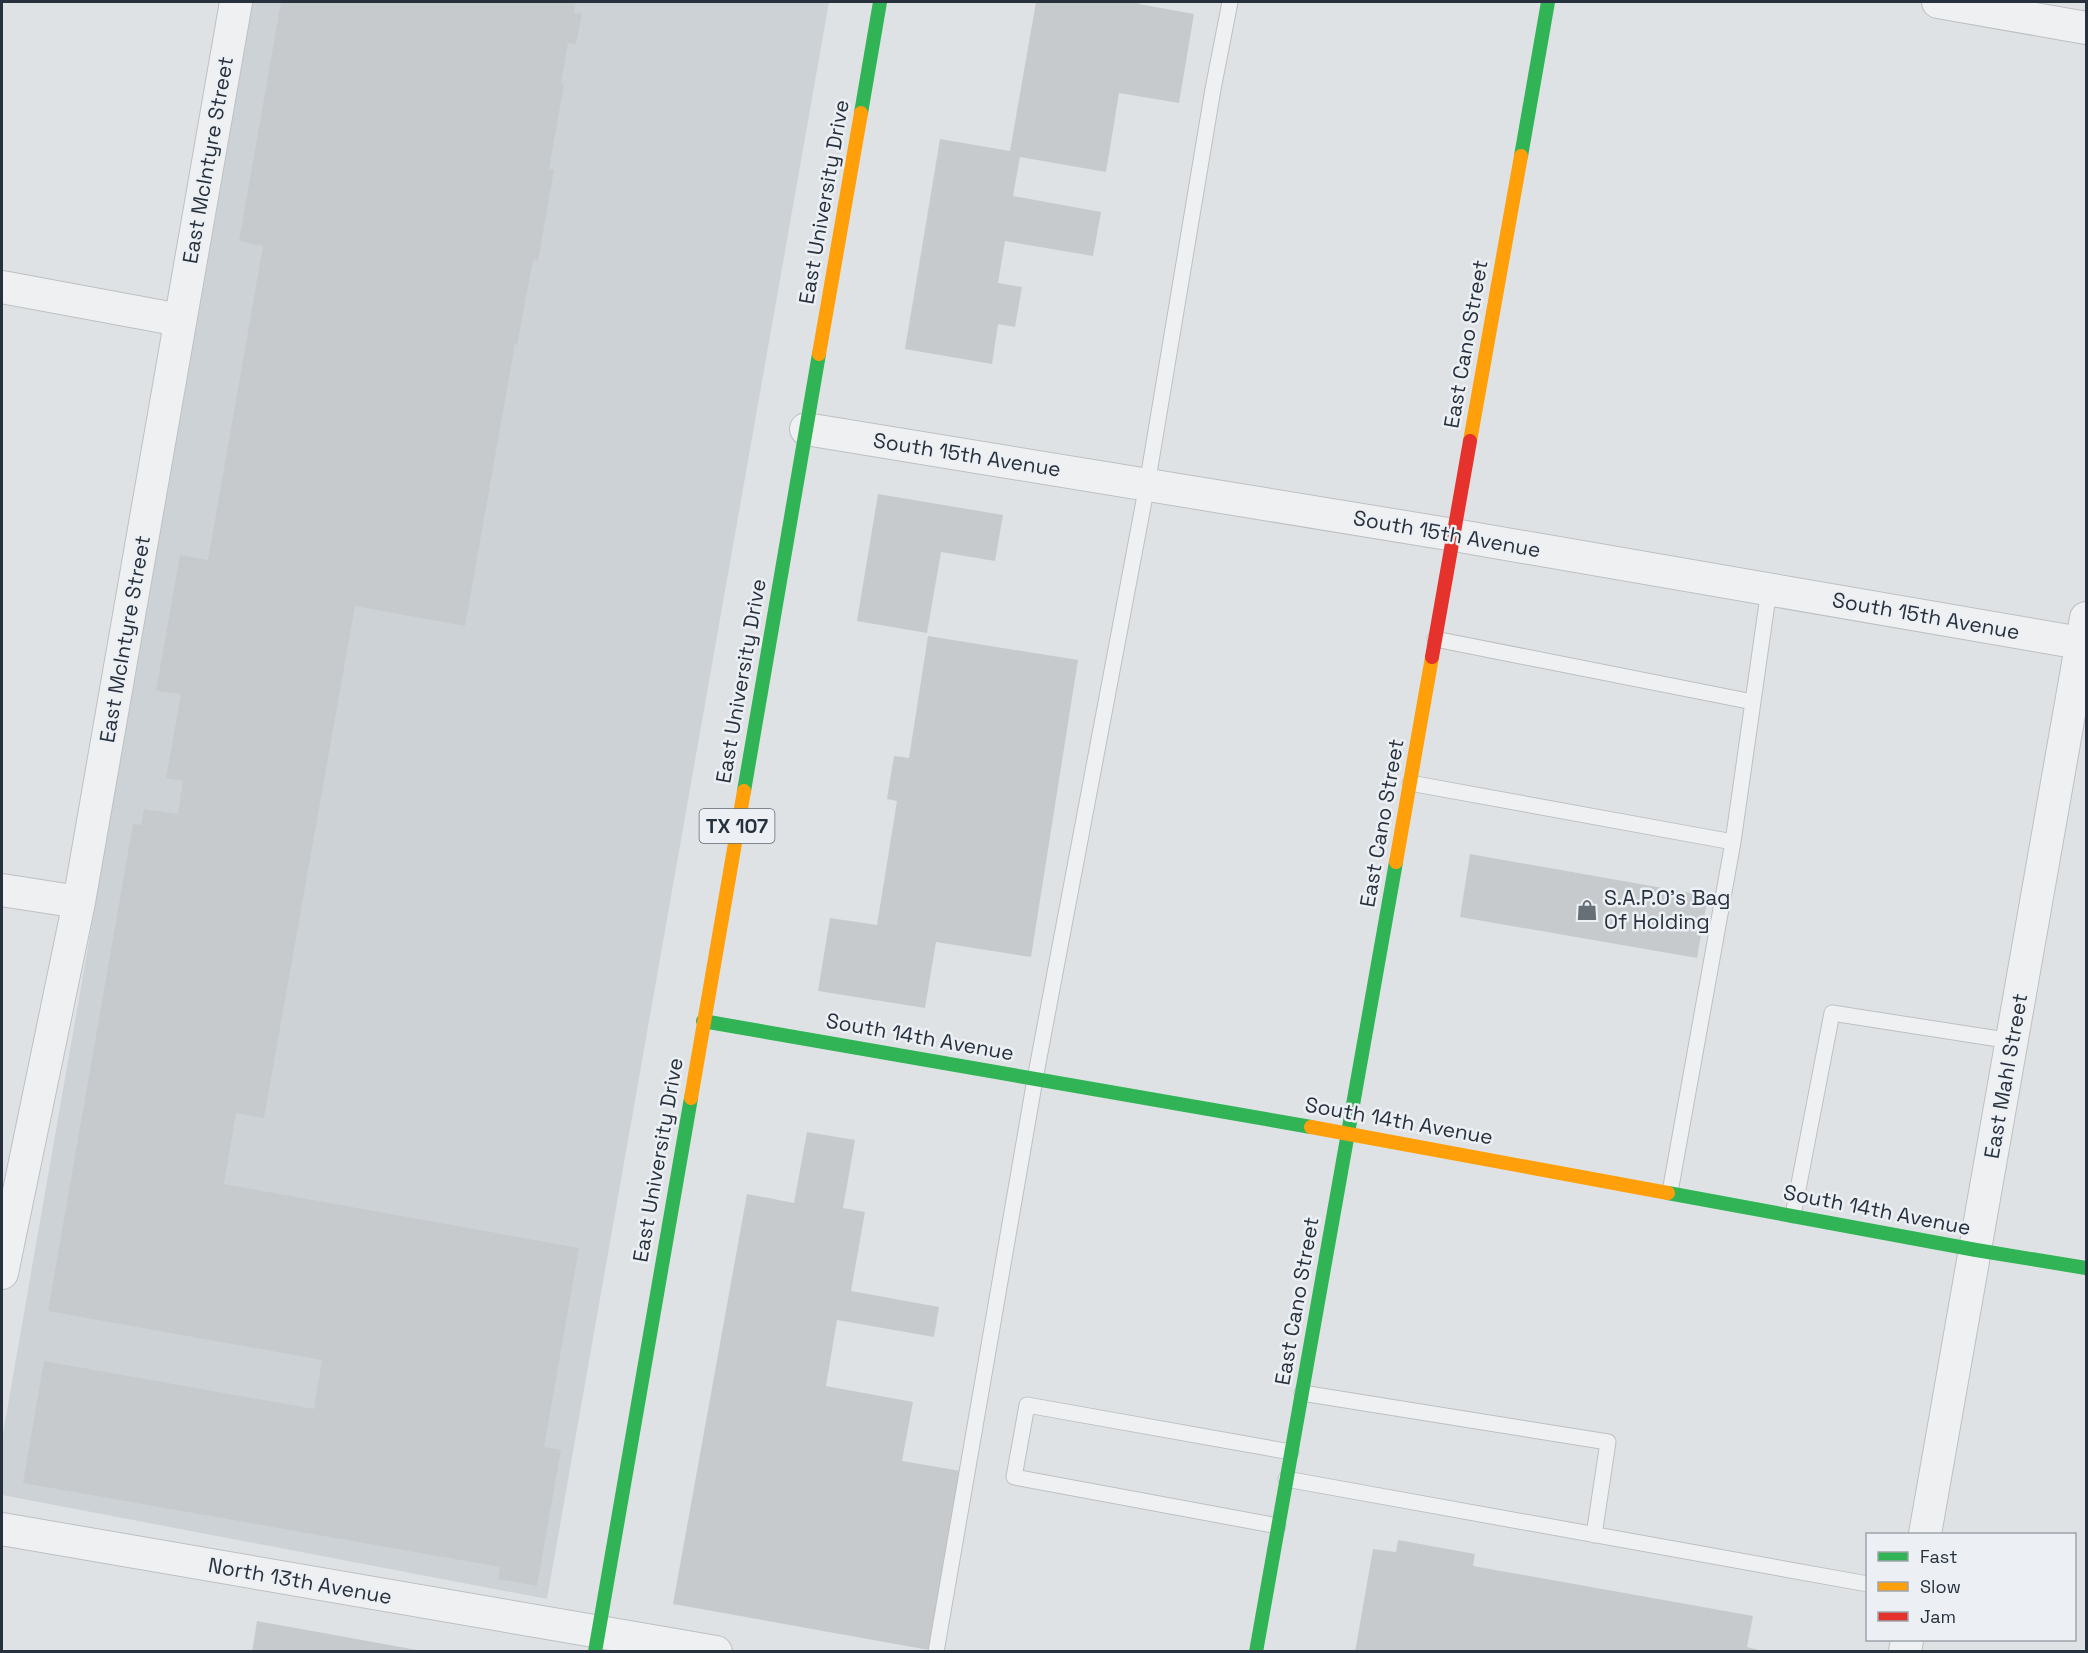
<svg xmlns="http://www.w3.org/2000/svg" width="2088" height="1653" font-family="'Space Grotesk',sans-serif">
  <rect width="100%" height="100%" fill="#dfe2e4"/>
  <path fill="#cdd2d7" d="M253,2H829L547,1599L2,1495V1439Z"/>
  <path fill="#c7cacc" d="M281,2H576L574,13L582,14L576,44L568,43L561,83L564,84L549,169L554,170L538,261L533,260L517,345L515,344L465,626L355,606L264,1118L236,1113L224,1184L579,1248L544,1447L561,1450L537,1586L498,1579L500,1567L23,1483L44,1361L314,1409L322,1360L48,1311L133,824L141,825L144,809L178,814L183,781L166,778L181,694L156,691L180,555L208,560L263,246L239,241Z
    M1036,2H1139V4L1194,14L1179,103L1119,93L1106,172L1020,157L1013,196L1101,212L1093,256L1005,241L998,283L1022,287L1015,327L998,324L992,364L905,349L940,139L1010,151Z
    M878,494L1003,515L995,561L941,552L927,633L857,621Z
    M928,636L1078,660L1031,957L936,942L925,1008L818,991L830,918L877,925L897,801L887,799L894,756L909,758Z
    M1470,854L1708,896L1697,958L1460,917Z
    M807,1132L855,1140L843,1208L865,1212L851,1291L939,1307L934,1337L837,1320L826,1386L913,1402L902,1461L961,1471L929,1650L673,1604L747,1194L794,1203Z
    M1398,1540L1475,1554L1473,1566L1753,1616L1747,1647L1766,1652H1355L1373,1549L1396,1552Z
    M257,1621L417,1650V1652H252Z"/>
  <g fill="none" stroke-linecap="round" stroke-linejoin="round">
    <defs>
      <path id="lane" d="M1435,639L1753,702
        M1410,783L1733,842L1769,589
        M1670,1192L1733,842
        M1793,1215L1832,1013L2012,1041
        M1302,1393L1608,1442L1594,1535
        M1286,1479L1868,1584
        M1278,1526L1014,1477L1027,1405L1291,1452
        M936,1652L1035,1079L1147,485L1213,89L1230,2"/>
      <path id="street" d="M1938,2L2086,28
        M2,287L180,320
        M806,429L1454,535L2086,644
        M2,890L79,902
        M2,1273L79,902L236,2
        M2,1529L716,1652
        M1925,1534L2086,618
        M1905,1652L1907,1640"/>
    </defs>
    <use href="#lane" stroke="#bdc0c2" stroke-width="17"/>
    <use href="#street" stroke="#bdc0c2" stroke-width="34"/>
    <use href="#lane" stroke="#eff0f1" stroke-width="15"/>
    <use href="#street" stroke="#eff0f1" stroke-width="32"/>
    <path stroke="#30b455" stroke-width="14" d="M861,113L880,2
      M1521,156L1548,2
      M744,791L819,354
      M703,1021L1311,1127
      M1668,1193L1976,1250L2086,1268
      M595,1652L691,1098
      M1256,1652L1396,862"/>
    <path stroke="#ff9f0a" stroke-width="14" d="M819,354L861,113
      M1470,441L1521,156
      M1396,862L1432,657
      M691,1098L744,791
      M1311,1127L1668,1193"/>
    <path stroke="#e5322d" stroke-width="14" d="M1432,657L1470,441"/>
  </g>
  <defs>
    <symbol id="shop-bare" viewBox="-9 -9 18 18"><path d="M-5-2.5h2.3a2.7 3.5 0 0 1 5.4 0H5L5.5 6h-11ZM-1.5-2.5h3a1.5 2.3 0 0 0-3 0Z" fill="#676f77" stroke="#ecf0f4" stroke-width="2.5" paint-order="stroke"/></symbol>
  </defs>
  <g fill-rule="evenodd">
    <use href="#shop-bare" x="1572" y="895" width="30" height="30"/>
  </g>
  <g text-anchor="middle" stroke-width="5" stroke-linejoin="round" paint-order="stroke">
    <rect fill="#ecf0f4" stroke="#626a74" stroke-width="1.5" x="699.5" y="809" width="75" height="34" rx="4.5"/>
    <g font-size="20" font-weight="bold" fill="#27313d">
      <text x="737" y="833">TX 107</text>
    </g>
    <g font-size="21" fill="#27313d" stroke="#ecf0f4">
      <text transform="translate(208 160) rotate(-80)" y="7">East McIntyre Street</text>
      <text transform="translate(824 202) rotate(-80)" y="7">East University Drive</text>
      <text transform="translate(1466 344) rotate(-80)" y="7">East Cano Street</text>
      <text transform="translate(967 455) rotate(9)" y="7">South 15th Avenue</text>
      <text transform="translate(1447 534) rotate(10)" y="7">South 15th Avenue</text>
      <text transform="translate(1926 616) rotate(10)" y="7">South 15th Avenue</text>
      <text transform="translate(125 639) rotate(-80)" y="7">East McIntyre Street</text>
      <text transform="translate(741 681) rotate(-80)" y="7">East University Drive</text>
      <text transform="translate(1382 823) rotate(-80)" y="7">East Cano Street</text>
      <text transform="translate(920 1037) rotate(10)" y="7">South 14th Avenue</text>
      <text transform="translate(2006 1076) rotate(-80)" y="7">East Mahl Street</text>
      <text transform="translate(1399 1121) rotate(10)" y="7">South 14th Avenue</text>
      <text transform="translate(658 1160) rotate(-80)" y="7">East University Drive</text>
      <text transform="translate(1877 1210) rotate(11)" y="7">South 14th Avenue</text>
      <text transform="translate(1297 1301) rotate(-80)" y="7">East Cano Street</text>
      <text transform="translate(300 1581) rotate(10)" y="7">North 13th Avenue</text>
    </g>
    <g font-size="21" fill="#27313d" stroke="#ecf0f4" text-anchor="start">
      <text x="1604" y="905">S.A.P.O's Bag<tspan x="1604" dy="24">Of Holding</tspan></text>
    </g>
  </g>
  <rect width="2088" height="1653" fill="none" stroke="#27313d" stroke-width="6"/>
  <rect x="1866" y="1533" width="210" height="108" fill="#ecf0f4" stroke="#9da4ab" stroke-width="1.5"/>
  <rect x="1878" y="1552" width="30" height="9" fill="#30b455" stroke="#9da4ab" stroke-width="1.5"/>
  <text x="1920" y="1563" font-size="18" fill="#27313d">Fast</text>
  <rect x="1878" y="1582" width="30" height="9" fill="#ff9f0a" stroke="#9da4ab" stroke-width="1.5"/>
  <text x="1920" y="1593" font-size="18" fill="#27313d">Slow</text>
  <rect x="1878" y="1612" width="30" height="9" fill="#e5322d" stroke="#9da4ab" stroke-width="1.5"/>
  <text x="1920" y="1623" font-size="18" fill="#27313d">Jam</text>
</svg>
